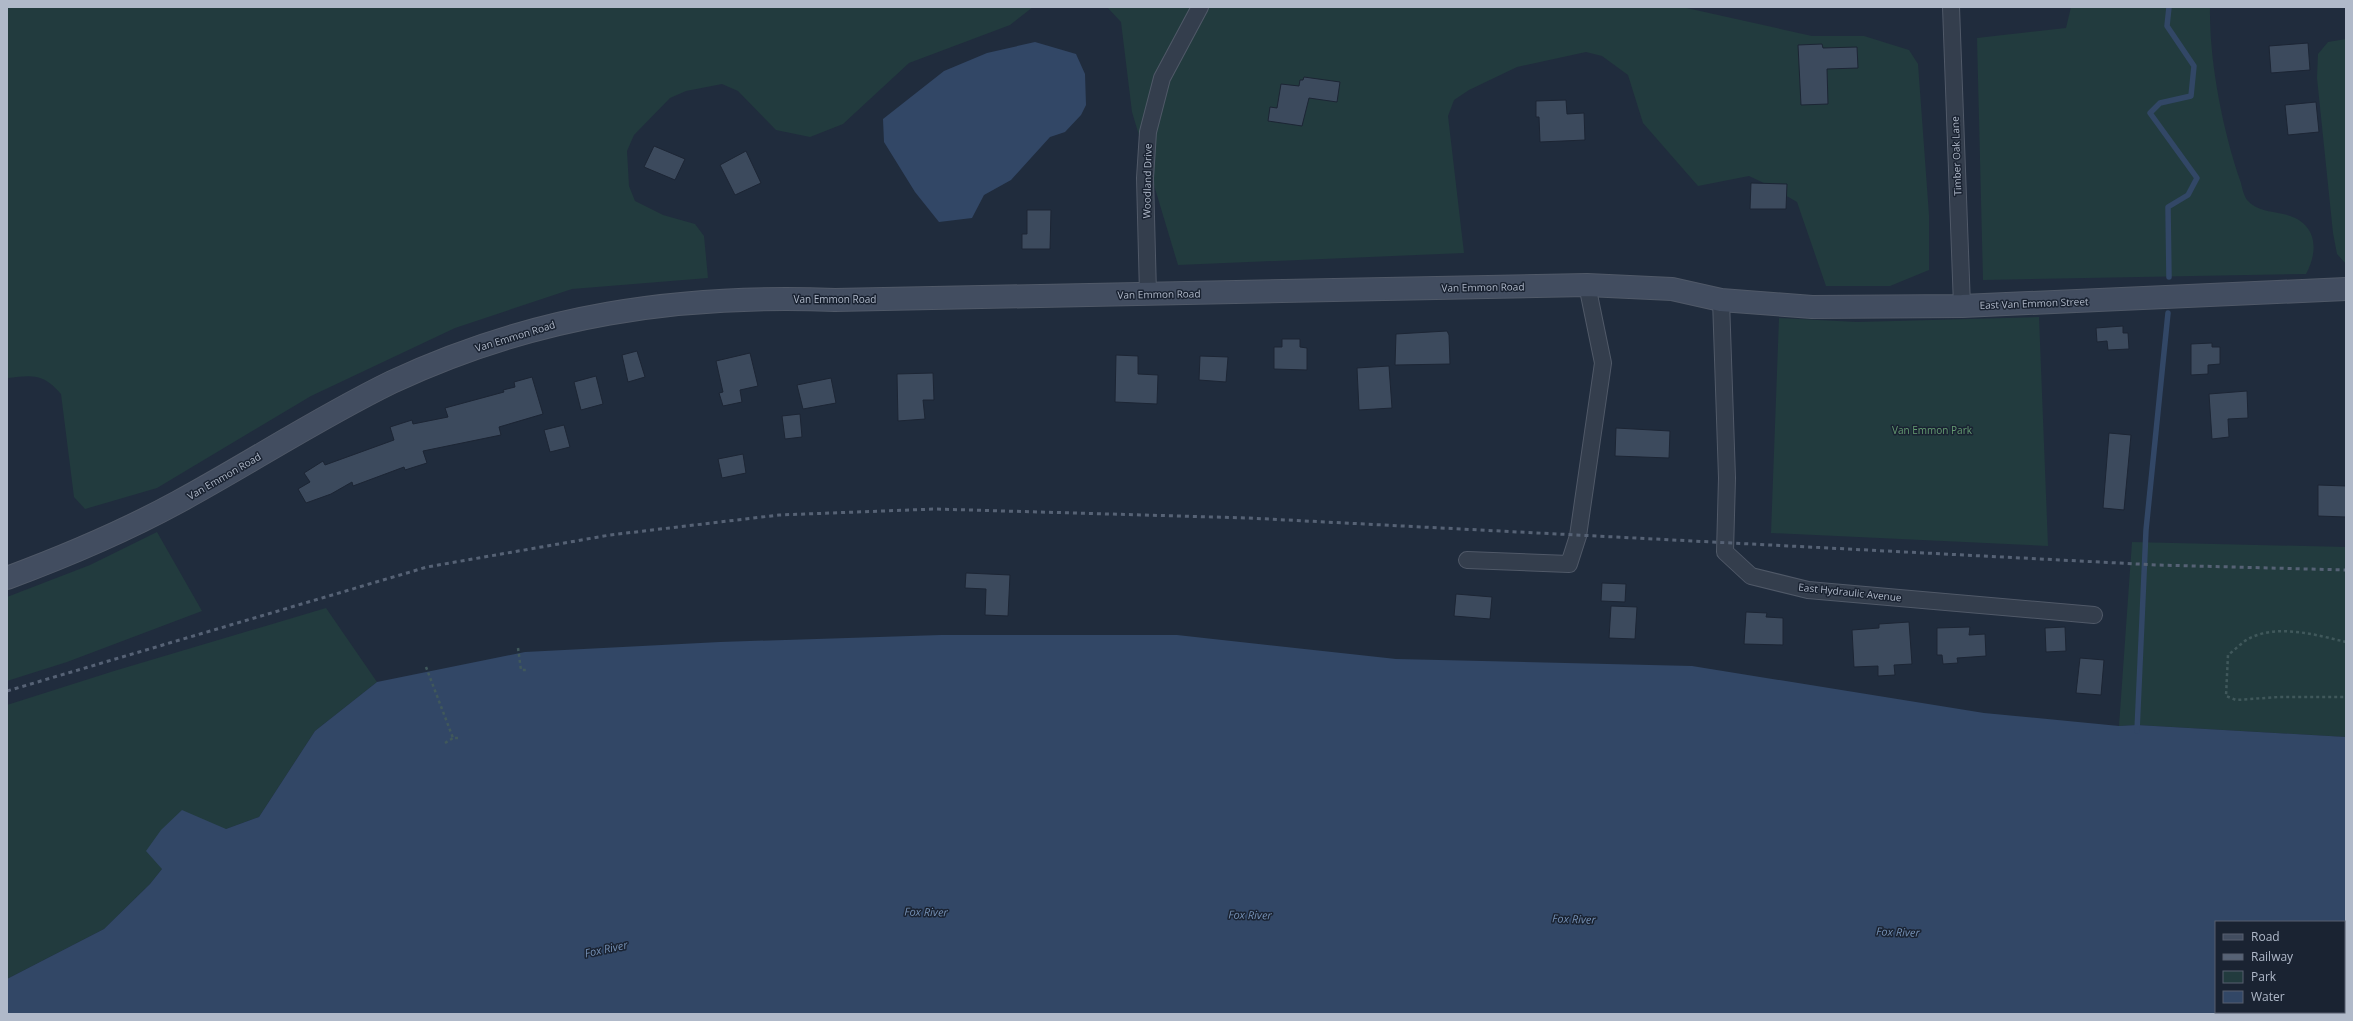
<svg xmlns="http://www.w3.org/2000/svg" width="2353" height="1021" font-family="'Open Sans',sans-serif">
  <rect width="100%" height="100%" fill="#202c3d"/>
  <path fill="#223b3e" d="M7,7H1033L1010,25L909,63L843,124L810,137L776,130L738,91L722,84L686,91L670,98L634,135L627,151L629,186L635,201L663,215L695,224L704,236L708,278L572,289L455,328L311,396L157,488L85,509L74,497L61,394C43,373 33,375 7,378Z
    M1107,7H1682L1812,36H1864L1909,50L1918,64L1929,215V270L1890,286H1826L1797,202L1766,184L1749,176L1698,186L1643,123L1628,75L1602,56L1586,52L1517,67L1469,90L1454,100L1448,116L1464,253L1178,265L1132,112L1121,22Z
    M2071,7H2210C2209,61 2223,132 2241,183C2242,188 2244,196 2247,200C2257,211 2270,211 2283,214C2316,221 2320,248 2306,274L1983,280L1977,38L2066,28Z
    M2346,39V264L2337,254L2333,233L2317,78L2318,54L2328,42Z
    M2039,317L2048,546L1771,533L1779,318L1857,322Z
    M157,532L202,611L67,662L7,681V597L90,565Z
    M2132,542L2346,547V737L2137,725L2119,726Z
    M326,608L377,682L315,731L259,817L226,829L162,869L150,884L104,929L7,979V705L114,671Z"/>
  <path fill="#324766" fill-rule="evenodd" d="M1035,42L1076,54L1085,74L1086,105L1081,115L1065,132L1050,137L1011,180L984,195L972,218L939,222L915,192L884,142L883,119L944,71L987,53Z
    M941,635H1177L1396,659L1692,666L1984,713L2119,726L2137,725L2346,737V1014H7V979L104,929L150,884L162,869L146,851L161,830L182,810L226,829L259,817L315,731L377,682L525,652L720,642ZM2216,922H2344V1012H2216Z"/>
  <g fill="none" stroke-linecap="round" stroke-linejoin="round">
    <path stroke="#324766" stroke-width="5.5" d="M2169,7L2167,26L2194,66L2191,96L2160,103L2150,113L2197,178L2188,195L2168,207L2169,277
      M2137,731L2146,530L2168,313"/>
  </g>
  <path fill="#3c4a5d" stroke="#1c2534" d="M2308,43L2310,70L2271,73L2269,46Z
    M1822,44L1823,48L1857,47L1858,68L1827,69L1828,104L1801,105L1798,45Z
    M1304,77L1340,82L1337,102L1309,98L1302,126L1268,121L1270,107L1277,108L1281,84L1299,86L1300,80H1303Z
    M1566,100L1567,114L1584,113L1585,140L1540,142L1539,117H1536V101Z
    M2316,102L2319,132L2288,135L2285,105Z
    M654,146L685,159L675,180L644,167Z
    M746,151L761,183L735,195L720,165Z
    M1751,183L1787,184L1786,209H1750Z
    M1027,210H1051L1050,249H1022V234H1027Z
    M2123,326V333H2128L2129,349L2108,350L2107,341L2097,342L2096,328Z
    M1447,331L1449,335L1450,364L1395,365L1396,334Z
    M1282,339H1300V347L1307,348V370L1274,369V347H1282Z
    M2212,343V347H2220V364L2208,365V374L2191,375V344Z
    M637,351L645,377L628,382L622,355Z
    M750,353L758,386L740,390L742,402L723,406L719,393L723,392L716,361Z
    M1116,355L1138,356V374L1158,375L1157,404L1115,402Z
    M1200,356L1228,357L1226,382L1199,380Z
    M1389,366L1392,408L1359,410L1357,368Z
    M933,373L934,400H923L925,419L898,421L897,374Z
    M596,376L603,404L581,410L574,382Z
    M532,377L543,414L499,427L501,435L423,451L427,463L405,470L404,467L353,486L352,482L331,494L306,503L298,489L310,482L304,473L323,461L325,465L394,440L390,427L412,420L413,424L448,417L445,408L504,392L503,390L515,387L514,382Z
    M831,378L836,403L803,409L797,385Z
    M2247,391L2248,418L2228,419L2229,437L2212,439L2209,394Z
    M800,414L802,437L785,439L782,416Z
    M564,425L570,447L550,452L544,430Z
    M1616,428L1670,431L1669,458L1615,456Z
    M2109,433L2131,435L2124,510L2103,508Z
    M743,454L746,473L722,478L718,459Z
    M2318,485L2346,486V517L2318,516Z
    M966,573L1010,575L1008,616L985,615L986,589L965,588Z
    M1602,583L1626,584L1625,602L1601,601Z
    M1456,594L1492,597L1490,619L1454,616Z
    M1611,606L1637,607L1635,639L1609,638Z
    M1746,612L1767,613L1766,617L1783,618V645L1744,644Z
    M1909,622L1912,664L1894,665L1895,675L1878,676V666L1854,667L1852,630L1879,628V624Z
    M1970,627L1969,635L1985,634L1986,656L1957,658L1958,663L1943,664L1942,655H1937V628Z
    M2065,627L2066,651L2046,652L2045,628Z
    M2080,658L2104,660L2101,695L2076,693Z"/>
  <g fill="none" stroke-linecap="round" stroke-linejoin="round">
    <defs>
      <path id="street" d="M1951,7L1962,306
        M1148,294L1145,178L1148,132L1162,78L1200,7
        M1721,300L1727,478L1725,552L1751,576L1808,590L2094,615
        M1467,560L1569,564L1578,536L1603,363L1587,285"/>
      <path id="secondary" d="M7,578C66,556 123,532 178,502C250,463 318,418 392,382C535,315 679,294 835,300L1587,285L1672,289L1721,300L1812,307L1962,306L2346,289"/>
    </defs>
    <use href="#street" stroke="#505968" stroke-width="18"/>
    <use href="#secondary" stroke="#505968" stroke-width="24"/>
    <path stroke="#40585b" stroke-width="2.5" stroke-dasharray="3 3" stroke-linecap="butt" d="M2346,642C2317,635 2279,624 2250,638C2243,641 2235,650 2228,655L2226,696L2236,700L2279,697H2346
      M518,648L521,670H527
      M426,667L453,738H461
      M445,743L453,738"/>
    <use href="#street" stroke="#343e4d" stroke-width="16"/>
    <use href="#secondary" stroke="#424d60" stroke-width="22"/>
    <path stroke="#566275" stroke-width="3" stroke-dasharray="4 4" stroke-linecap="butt" d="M7,691L427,567L610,535L779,515L935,509L1248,518L2157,565L2346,570"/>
  </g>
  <g text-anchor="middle" stroke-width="3" stroke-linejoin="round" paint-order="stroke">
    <g font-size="10" fill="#b0b9c9" stroke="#1a2332">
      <text transform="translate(1956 156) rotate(-92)" y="4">Timber Oak Lane</text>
      <text transform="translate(1147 181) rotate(-89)" y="4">Woodland Drive</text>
      <text transform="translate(1483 287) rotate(-1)" y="4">Van Emmon Road</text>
      <text transform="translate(1159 294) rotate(-1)" y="4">Van Emmon Road</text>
      <text x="835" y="303">Van Emmon Road</text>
      <text transform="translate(2034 303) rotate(-2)" y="4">East Van Emmon Street</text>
      <text transform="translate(515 336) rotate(-17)" y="4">Van Emmon Road</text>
      <text transform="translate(224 476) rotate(-30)" y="4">Van Emmon Road</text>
      <text transform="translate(1850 592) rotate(6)" y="4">East Hydraulic Avenue</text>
    </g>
    <g font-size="10" fill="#659c72" stroke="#1a2332">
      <text x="1932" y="434">Van Emmon Park</text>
    </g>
    <g font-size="11" font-style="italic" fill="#748fb3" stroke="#1a2332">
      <text transform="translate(926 912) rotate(1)" y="4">Fox River</text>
      <text transform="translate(1250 915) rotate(1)" y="4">Fox River</text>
      <text transform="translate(1574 919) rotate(2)" y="4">Fox River</text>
      <text transform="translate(1898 932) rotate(2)" y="4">Fox River</text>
      <text transform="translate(606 949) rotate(-12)" y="4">Fox River</text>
    </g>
  </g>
  <rect width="2353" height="1021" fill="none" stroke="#b0b9c9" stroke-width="16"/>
  <rect x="2215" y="921" width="130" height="92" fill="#1a2332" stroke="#565f6e"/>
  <rect x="2223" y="934" width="20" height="6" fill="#424d60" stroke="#565f6e"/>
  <text x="2251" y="941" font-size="12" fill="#b0b9c9">Road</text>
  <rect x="2223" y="954" width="20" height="6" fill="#566275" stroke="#565f6e"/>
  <text x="2251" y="961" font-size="12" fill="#b0b9c9">Railway</text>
  <rect x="2223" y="971" width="20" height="12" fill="#223b3e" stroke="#565f6e"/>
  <text x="2251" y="981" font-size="12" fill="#b0b9c9">Park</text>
  <rect x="2223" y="991" width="20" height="12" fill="#324766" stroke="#565f6e"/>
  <text x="2251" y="1001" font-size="12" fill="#b0b9c9">Water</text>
</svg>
